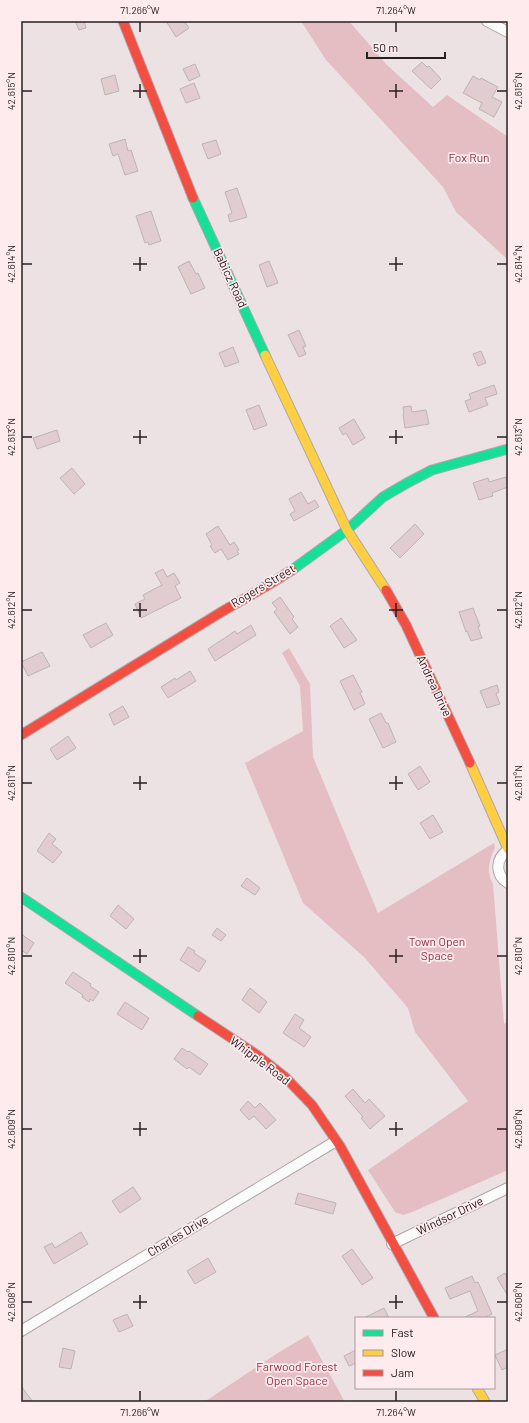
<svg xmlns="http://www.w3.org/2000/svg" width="529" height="1423" font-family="Barlow,sans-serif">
  <rect width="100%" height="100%" fill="#ece2e4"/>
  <path fill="#e5bec3" d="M301,21H349L387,65L433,107L447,95L508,137V260L456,212L443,187L326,60Z
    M289,648L310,684L313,757L378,913L494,843L495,848C489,860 486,871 493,884L504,1024L508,1021V1170L410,1213L403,1215L395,1212L368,1170L468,1101L415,1032L408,1008L364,957L303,903L245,763L303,731L300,686L282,653Z
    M308,1335L345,1402H204L276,1354Z"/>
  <path fill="#e1cccf" stroke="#bcb4b5" d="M75,21H84L86,28L79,30Z
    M166,21H184L189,28L176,37Z
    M422,62L427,67L429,66L441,79L431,89L412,71Z
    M195,64L200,76L189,81L183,69Z
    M115,75L119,91L105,95L101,79Z
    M473,76L480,80L481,78L498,87L492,97L502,102L494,117L479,109L482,103L463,93Z
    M194,83L200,98L186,103L180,89Z
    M125,139L128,151L131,150L138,171L125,175L118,154L113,156L109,144Z
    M216,140L221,154L208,159L202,144Z
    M237,188L247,217L230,222L228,215L232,213L225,192Z
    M151,211L161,241L149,245L148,242L145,243L136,216Z
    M189,261L196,274L198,273L205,288L191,294L178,267Z
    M269,261L278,283L267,287L259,265Z
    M299,330L306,346L303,347L306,354L299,357L288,335Z
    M233,347L239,362L225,367L219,353Z
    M481,351L486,363L478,366L473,354Z
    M494,385L497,394L485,398L488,405L469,412L465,401L471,399L469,394Z
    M259,405L267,425L254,430L246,410Z
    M411,406L412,412L426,410L429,424L405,428L403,414L404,413L403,407Z
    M354,419L365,438L353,445L346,433L343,435L339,428Z
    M57,430L60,441L37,449L33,438Z
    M72,468L85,484L74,494L60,478Z
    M506,477L508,487L492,493L493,496L479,500L473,483L488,478L489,482Z
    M301,492L308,504L315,500L319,507L294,521L290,514L295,511L289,499Z
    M415,524L424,534L400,558L390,548Z
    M218,526L230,545L234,542L239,550L237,551L239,554L228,560L221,549L215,553L210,546L212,545L206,534Z
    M163,569L167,577L174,573L180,583L175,586L181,598L141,618L135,604L145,599L143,595L162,585L155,573Z
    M280,597L294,617L292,619L298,627L290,634L274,612L277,609L272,603Z
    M473,608L480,626L478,627L482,638L471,641L467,631L466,632L459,612Z
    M341,618L357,640L344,648L330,626Z
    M106,623L113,635L91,648L83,635Z
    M251,625L256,635L215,661L208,649L235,631L237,634Z
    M42,652L50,666L28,676L21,662Z
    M190,671L196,681L168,698L161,687L175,678L176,680Z
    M353,675L362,692L360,693L365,704L354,710L340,681Z
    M497,685L499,692L496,694L500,704L487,708L480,691Z
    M123,706L129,717L114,725L109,714Z
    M381,713L386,723H388L396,742L383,748L369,719Z
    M68,736L76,748L57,760L50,749Z
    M420,766L430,782L418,790L408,774Z
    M433,815L443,832L430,839L420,823Z
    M49,833L56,839L52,844L62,852L53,863L37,851Z
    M247,878L260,888L255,895L241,886Z
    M118,905L134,919L126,929L110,916Z
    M217,928L226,935L221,941L212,935Z
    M21,934L34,943L27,954L21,950Z
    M188,947L195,951L194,953L206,961L199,972L180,960Z
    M73,972L91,984L90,986L99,992L93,1001L90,999L89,1002L82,997L83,995L65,983Z
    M250,988L267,1002L259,1013L242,1000Z
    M125,1002L149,1018L142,1030L117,1014Z
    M295,1014L304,1020L299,1028L311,1037L304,1047L283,1033Z
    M182,1048L188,1052L189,1051L208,1064L200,1075L189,1067L187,1069L174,1059Z
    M353,1089L365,1103L369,1099L385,1116L370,1129L361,1118L363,1117L345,1096Z
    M248,1101L255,1108L260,1103L276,1120L266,1129L254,1116L249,1120L240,1110Z
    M133,1187L141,1199L120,1213L112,1201Z
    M298,1193L336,1203L333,1214L295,1204Z
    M81,1232L88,1244L54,1264L44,1247L52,1243L55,1248Z
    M352,1249L373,1278L362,1285L342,1256Z
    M208,1258L216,1272L195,1284L187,1271Z
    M505,1273L508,1279V1296L497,1278Z
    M472,1276L475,1283L478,1282L492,1314L484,1318H463L478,1311L470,1291L450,1299L445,1288Z
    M384,1308L389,1318H364Z
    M127,1314L133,1326L119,1332L113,1320Z
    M63,1348L75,1351L71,1369L59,1367Z
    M508,1349V1367L502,1370L495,1355Z
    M356,1350V1363L349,1366L344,1356Z
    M21,1386L33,1402H21Z"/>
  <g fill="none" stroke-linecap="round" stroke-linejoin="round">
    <defs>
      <path id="street" d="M487,21L508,32
        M508,850C495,859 495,875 508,883
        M392,1244L508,1188
        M21,1331L336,1141"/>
      <path id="fast" d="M193,198L265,355
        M292,570L347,530L383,497L407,483L432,470L508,449
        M21,897L198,1016"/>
      <path id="slow" d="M265,355L347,530L386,590
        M470,763L508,849
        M477,1388L485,1402"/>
      <path id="jam" d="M123,21L193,198
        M386,590L406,625L470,763
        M21,735L223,611L270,584L292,570
        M198,1016L257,1055L285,1077L312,1105L340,1146L434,1318"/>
    </defs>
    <use href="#street" stroke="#afa7a9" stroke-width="12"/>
    <use href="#fast" stroke="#afa7a9" stroke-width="11"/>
    <use href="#slow" stroke="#afa7a9" stroke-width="11"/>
    <use href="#jam" stroke="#afa7a9" stroke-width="11"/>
    <use href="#street" stroke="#fcfbfb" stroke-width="10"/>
    <use href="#fast" stroke="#16e098" stroke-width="9"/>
    <use href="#slow" stroke="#ffcf43" stroke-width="9"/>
    <use href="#jam" stroke="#f24e42" stroke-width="9"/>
  </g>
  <path fill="none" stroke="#272021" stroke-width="1.5" d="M140,22V32M396,22V32M140,84V98M396,84V98M22,91H32M133,91H147M389,91H403M497,91H507M140,257V271M396,257V271M22,264H32M133,264H147M389,264H403M497,264H507M140,430V444M396,430V444M22,437H32M133,437H147M389,437H403M497,437H507M140,603V617M396,603V617M22,610H32M133,610H147M389,610H403M497,610H507M140,776V790M396,776V790M22,783H32M133,783H147M389,783H403M497,783H507M140,949V963M396,949V963M22,956H32M133,956H147M389,956H403M497,956H507M140,1122V1136M396,1122V1136M22,1129H32M133,1129H147M389,1129H403M497,1129H507M140,1295V1309M396,1295V1309M22,1302H32M133,1302H147M389,1302H403M497,1302H507M140,1391V1401M396,1391V1401"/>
  <g text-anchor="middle" stroke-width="3.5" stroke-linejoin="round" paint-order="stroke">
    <g font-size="12" fill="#922d43" stroke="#fdebed">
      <text x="469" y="162">Fox Run</text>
      <text x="437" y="946">Town Open<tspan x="437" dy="14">Space</tspan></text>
      <text x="297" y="1371">Farwood Forest<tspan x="297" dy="14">Open Space</tspan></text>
    </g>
    <g font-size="12" fill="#272021" stroke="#fdebed">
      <text transform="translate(230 278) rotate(65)" y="4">Babicz Road</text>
      <text transform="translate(263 586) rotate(-31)" y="4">Rogers Street</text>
      <text transform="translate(434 686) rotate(65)" y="4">Andrea Drive</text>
      <text transform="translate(260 1061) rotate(37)" y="4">Whipple Road</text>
      <text transform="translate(450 1216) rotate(-26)" y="4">Windsor Drive</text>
      <text transform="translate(178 1236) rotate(-31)" y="4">Charles Drive</text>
    </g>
  </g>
  <rect width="529" height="1423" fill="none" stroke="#fdebed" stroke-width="44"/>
  <rect x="355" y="1317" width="140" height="72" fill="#fdebed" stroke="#a79a9b"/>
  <rect x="363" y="1330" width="20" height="6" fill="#16e098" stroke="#a79a9b"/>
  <text x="391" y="1337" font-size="12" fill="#272021">Fast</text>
  <rect x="363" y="1350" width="20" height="6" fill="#ffcf43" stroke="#a79a9b"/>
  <text x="391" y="1357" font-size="12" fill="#272021">Slow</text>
  <rect x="363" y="1370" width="20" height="6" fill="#f24e42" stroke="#a79a9b"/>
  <text x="391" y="1377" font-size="12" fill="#272021">Jam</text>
  <path d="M367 52v6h78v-6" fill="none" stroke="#272021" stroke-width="2"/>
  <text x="373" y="52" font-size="12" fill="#272021" stroke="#fdebed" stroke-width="3" paint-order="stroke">50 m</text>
  <rect x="22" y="22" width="485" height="1379" fill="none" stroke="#272021" stroke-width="1.5"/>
  <g font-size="10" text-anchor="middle" fill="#272021">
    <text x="140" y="14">71.266°W</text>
    <text x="396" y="14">71.264°W</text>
    <text transform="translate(11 91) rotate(-90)" y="4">42.615°N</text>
    <text transform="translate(518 91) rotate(-90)" y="4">42.615°N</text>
    <text transform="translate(11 264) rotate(-90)" y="4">42.614°N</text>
    <text transform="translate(518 264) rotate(-90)" y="4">42.614°N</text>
    <text transform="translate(11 437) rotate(-90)" y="4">42.613°N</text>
    <text transform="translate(518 437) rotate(-90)" y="4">42.613°N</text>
    <text transform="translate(11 610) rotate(-90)" y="4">42.612°N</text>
    <text transform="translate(518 610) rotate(-90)" y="4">42.612°N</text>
    <text transform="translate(11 783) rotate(-90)" y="4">42.611°N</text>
    <text transform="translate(518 783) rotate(-90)" y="4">42.611°N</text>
    <text transform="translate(11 956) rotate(-90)" y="4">42.610°N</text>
    <text transform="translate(518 956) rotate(-90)" y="4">42.610°N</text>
    <text transform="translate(11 1129) rotate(-90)" y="4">42.609°N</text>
    <text transform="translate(518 1129) rotate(-90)" y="4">42.609°N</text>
    <text transform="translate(11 1302) rotate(-90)" y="4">42.608°N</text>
    <text transform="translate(518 1302) rotate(-90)" y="4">42.608°N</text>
    <text x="140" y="1416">71.266°W</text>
    <text x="396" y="1416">71.264°W</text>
  </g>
</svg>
